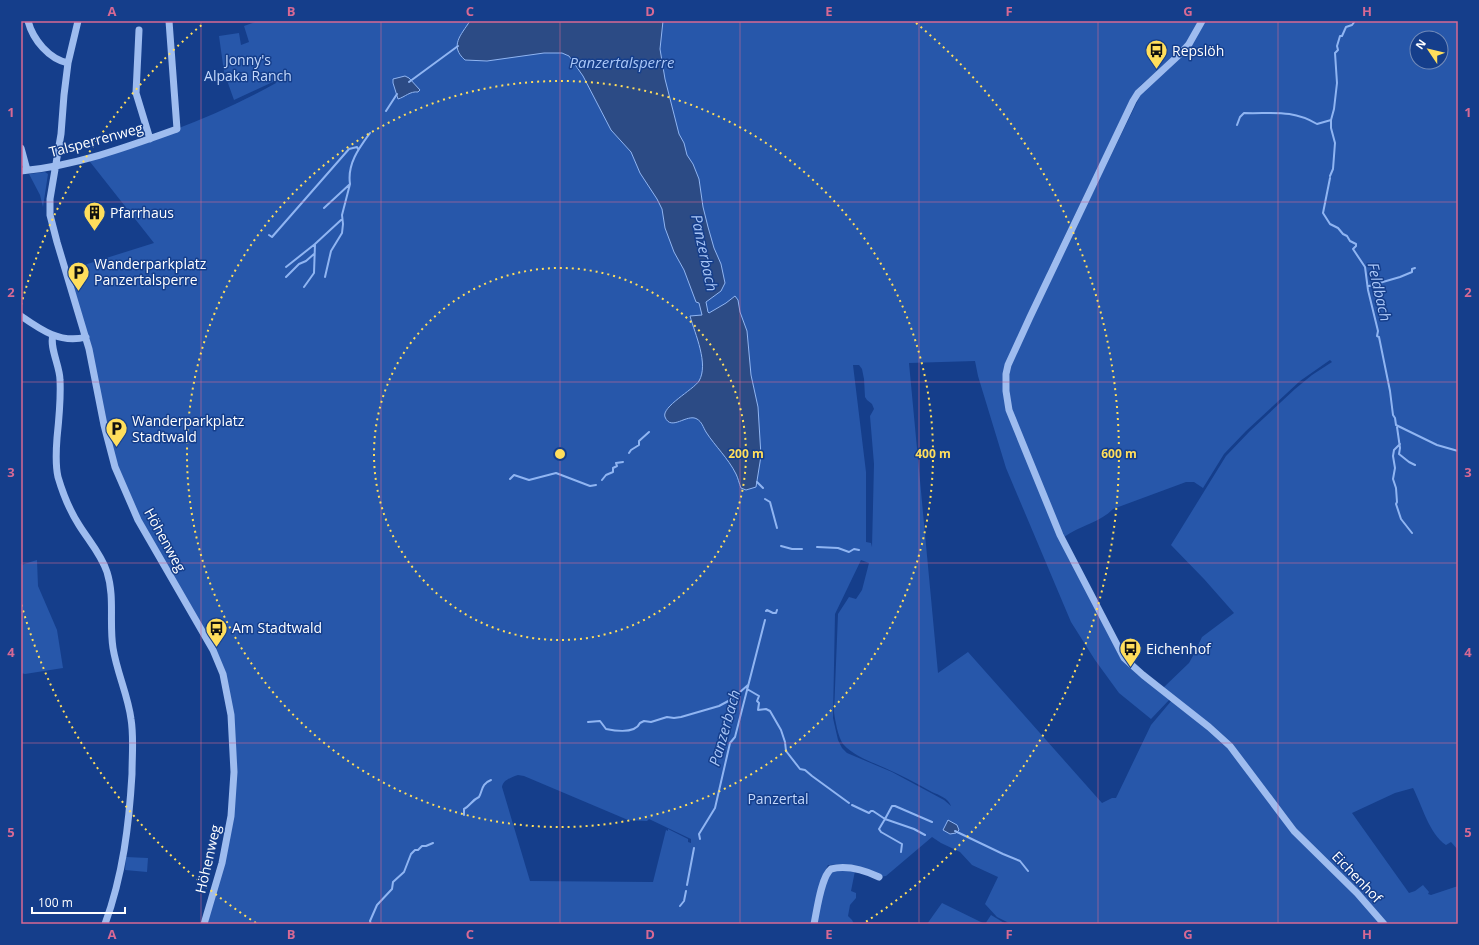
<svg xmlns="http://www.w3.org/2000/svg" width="1479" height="945" font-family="'Open Sans',sans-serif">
  <rect width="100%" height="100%" fill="#153e8b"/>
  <path fill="#2757aa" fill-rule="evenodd" d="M258,21H1200L1187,42L1179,52L1141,85L1131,98L1047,273L1055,270L1141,94L1187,48L1204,21H1458V850L1451,842L1446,845C1429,834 1422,805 1413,788L1395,793L1352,813L1409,893L1415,891L1423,885L1429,892L1428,894L1431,895L1458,886V921L1455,924H1011L997,917L985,904L998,877L972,865L960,852L941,843L932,837L886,876L879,877C875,875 872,871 868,870C859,865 838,864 828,865L824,874L822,882H825L831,872L844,870L855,871L851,891L856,893V898L850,905L848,916L852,920L854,924H816L817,916L814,915L812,924H211L205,921C213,893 222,866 227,837C239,780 239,705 214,651C207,637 199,624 191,612C168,572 142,533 125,491C107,445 100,398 90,350C84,324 74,297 65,271L154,243L87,158C152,140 217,116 276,83L275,81L234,100L224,72L219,36L239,33L241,45L249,42L244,26ZM1417,38H1441V62H1417ZM1330,360L1332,362L1312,375L1295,389L1250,431L1226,456L1171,545L1204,579L1234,613L1202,637L1194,654L1189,663L1163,688L1230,743L1296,830L1358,891L1383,920L1379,922C1356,888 1321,865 1295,834C1271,808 1254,775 1230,749C1213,730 1192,716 1172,700L1151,725L1116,798H1112L1102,803L968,652L938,673L909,363L975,361L978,376L1006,468L1071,622L1095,660L1119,693L1151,719L1170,699L1134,670L1117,651L1056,529L1034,473L1016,433L1007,407L1004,386L1006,366L1011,364C1008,384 1008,400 1014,418L1064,537C1079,526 1101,522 1113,509L1186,482H1194L1203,488L1224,454L1246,431L1300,381ZM853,365H859L862,369L864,379L865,397L867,400L872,404L874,409L870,416L874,464L872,547L871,543L866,542V472ZM861,560L869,563L862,590L856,599L849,597L838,614L834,712C835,720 838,737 843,744C855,757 870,761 885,768C901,775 916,783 932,792C939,795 948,798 951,806L944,800L892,772L847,753L842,748L838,740L833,718L835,614ZM518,775L524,776L628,820L647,821L649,819L691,839V843L688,842V839L668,829V831L666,830L653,882H651L530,881L502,787C503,780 512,777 518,775Z
    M45,172L48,174L43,207L40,195L29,174Z
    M37,560L38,586L57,630L63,668L25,674L21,673V565Z
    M126,857L148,858L147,872L125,870Z
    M942,903L985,924L991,915L1006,924H927Z"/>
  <path fill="#2c4b85" stroke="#90b5f2" d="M470,21H663L660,49L665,79L679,134L684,143L687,155L693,164L699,179L703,207L708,227L714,248L721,264L725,283L721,291L706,302L708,312L709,313L726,303L735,296L738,300L740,312L747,331L751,375L758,407L761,456L756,487L746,490L741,488C739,483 738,478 736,474C728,458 715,446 706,432C703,427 702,422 697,419C687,413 671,432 665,417C661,407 693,390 699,381C709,364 695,334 690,316L702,315L699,303L696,302L684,270L674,252L665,228L662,209L657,199L640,173L631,152L611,130L583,76L569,56L562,53H544L487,61L465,60C449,46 461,35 470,21Z
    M405,76L409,78L420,90L418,92C410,91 405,97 398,99L393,83V79Z
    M948,820L957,825L959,830L956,833L950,834L943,830Z"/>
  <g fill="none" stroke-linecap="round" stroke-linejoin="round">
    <path stroke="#90b5f2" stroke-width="2" d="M409,82L458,46
      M386,111L397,94
      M1237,125L1240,117L1244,113C1272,114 1291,109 1317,124L1331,120
      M1330,176L1333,169L1335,143L1331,128V120L1334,109L1337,83L1335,53L1338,50L1337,46L1340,36H1342L1346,27L1352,25L1355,21
      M1330,178L1323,213L1330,224L1338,228L1343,234L1347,236L1350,241L1356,244V246L1353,249L1365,267L1368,290L1378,331L1377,336L1379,337L1390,391L1393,415L1395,418L1396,425L1437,445L1458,451
      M324,208L350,184
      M269,235L272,237L349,149L357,147L358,149
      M286,267L315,244L341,220
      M286,277L299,264L306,261L314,254
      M325,277L331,251L342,233L343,224L342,215L350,184C347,164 359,148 370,133
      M1369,286L1400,277L1412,272V269L1415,268
      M304,287L314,273L315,244
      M1397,427L1400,448L1399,454L1409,462L1415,465
      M1400,444L1394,450L1393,456L1395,468L1393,479L1396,488L1397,502L1396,504L1401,519L1412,533
      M629,453L631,450L639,445V441L649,432
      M510,479L514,475L529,480L556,473L590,486L596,485
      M602,480L606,475L613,472V468L617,466L616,463L623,462
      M757,482L763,488
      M765,499L770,502L777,528
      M781,546L792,549H802
      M817,547L838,548L849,552L854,549L859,550
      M766,611L767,610L773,613H776L777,610
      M747,689L759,696L757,701L759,703L758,710L766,709L770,711L781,730L785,742L786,751L800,769L805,770L812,776L849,803
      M588,722L600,721L606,729C616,731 635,734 640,723L644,721L651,722L667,717L674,718L681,717L719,706L732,699L748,685
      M852,805L869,813L871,811H873L885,819L892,806H895L932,822
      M464,815V809C470,806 472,800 479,797C483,790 481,784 491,780
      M955,831L1003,854L1020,861L1028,871
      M700,839L699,834L715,808L730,743L735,737L765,620
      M901,852L902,844L881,832L879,829L885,819L914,829L925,835
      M687,885L694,848
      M680,906L684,901L686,891
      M371,924L370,921L377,905L392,889L393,882L404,872L411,854L415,850H418L422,846H426L433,843"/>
    <path stroke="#9ebcef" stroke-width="7" d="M28,21C33,40 49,59 68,63
      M78,21L68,63L64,95L61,134L50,199V215L57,242L89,349L104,425L115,467L138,520L213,650L223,674L231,715L234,772L231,816L222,863L204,924
      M1202,21L1189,44L1180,54L1138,93L1133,101L1030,317L1008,365L1006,374V391L1009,410L1060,535L1124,658L1143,675L1209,727L1230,746L1294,831L1357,893L1384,924
      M139,30L136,93L150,139
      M21,148L27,170
      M21,171C75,166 127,147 177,129L169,21
      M21,316C41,330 61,344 86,337
      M53,335C49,347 60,366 60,380C61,399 59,419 57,438C56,451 55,464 58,477C63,494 70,511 79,525C89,541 101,554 107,572C115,597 109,623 113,648C117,673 128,695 131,719C134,737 132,756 132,774C129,825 123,875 105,924
      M814,924C817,910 821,877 831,869C847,865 864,870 879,877"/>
  </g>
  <path fill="none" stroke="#d76994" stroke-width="1" stroke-opacity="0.55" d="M201,21V924M381,21V924M560,21V924M740,21V924M919,21V924M1098,21V924M1278,21V924M21,202H1458M21,382H1458M21,563H1458M21,743H1458"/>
  <g fill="none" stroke="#ffde5c" stroke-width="2" stroke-dasharray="2 4">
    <circle cx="560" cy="454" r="186"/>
    <circle cx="560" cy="454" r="373"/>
    <path d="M256 923A559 559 0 0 1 21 603M21 305A559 559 0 0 1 204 23M916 23A559 559 0 0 1 864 923"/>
  </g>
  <defs>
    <symbol id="bus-pin" viewBox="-11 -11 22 30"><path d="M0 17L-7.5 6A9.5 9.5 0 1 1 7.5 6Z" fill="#ffde5c" stroke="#153e8b"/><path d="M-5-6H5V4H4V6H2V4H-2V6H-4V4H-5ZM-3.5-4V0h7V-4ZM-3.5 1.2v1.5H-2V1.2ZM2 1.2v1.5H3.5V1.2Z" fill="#111"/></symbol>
    <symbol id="building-pin" viewBox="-11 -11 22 30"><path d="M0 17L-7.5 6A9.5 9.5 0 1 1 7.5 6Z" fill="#ffde5c" stroke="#153e8b"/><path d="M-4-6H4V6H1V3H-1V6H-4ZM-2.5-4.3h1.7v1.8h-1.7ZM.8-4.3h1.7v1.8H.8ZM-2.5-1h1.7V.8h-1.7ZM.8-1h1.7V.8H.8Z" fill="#111"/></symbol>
    <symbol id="parking-pin" viewBox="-11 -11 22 30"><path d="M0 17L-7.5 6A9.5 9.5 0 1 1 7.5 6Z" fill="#ffde5c" stroke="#153e8b"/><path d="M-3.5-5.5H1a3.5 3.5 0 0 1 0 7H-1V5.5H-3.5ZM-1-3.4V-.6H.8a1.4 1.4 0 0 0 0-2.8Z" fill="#111"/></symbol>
  </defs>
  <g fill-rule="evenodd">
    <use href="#bus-pin" x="1144" y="38" width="25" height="34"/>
    <use href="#building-pin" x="82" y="200" width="25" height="34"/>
    <use href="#parking-pin" x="66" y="260" width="25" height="34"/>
    <use href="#parking-pin" x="104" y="416" width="25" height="34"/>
    <use href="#bus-pin" x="204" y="616" width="25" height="34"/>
    <use href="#bus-pin" x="1118" y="636" width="25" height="34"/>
  </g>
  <g text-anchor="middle" stroke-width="3" stroke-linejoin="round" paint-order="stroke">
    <g font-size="14" fill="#fff" stroke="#153e8b" text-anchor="start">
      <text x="1172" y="56">Repslöh</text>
      <text x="110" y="218">Pfarrhaus</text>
      <text x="94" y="269">Wanderparkplatz<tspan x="94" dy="16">Panzertalsperre</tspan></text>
      <text x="132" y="426">Wanderparkplatz<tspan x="132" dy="16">Stadtwald</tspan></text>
      <text x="232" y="633">Am Stadtwald</text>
      <text x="1146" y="654">Eichenhof</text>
    </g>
    <g font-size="14" fill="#c4d8fb" stroke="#153e8b">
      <text x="248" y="65">Jonny's<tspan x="248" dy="16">Alpaka Ranch</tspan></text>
      <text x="778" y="804">Panzertal</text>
    </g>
    <g font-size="14" fill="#fff" stroke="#153e8b">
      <text transform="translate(96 140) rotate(-15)" y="5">Talsperrenweg</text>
      <text transform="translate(165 540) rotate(61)" y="5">Höhenweg</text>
      <text transform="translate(208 859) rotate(-77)" y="5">Höhenweg</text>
      <text transform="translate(1357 877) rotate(46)" y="5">Eichenhof</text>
    </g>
    <g font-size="15" font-style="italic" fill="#a9c6f7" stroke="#153e8b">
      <text x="622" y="68">Panzertalsperre</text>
      <text transform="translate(704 253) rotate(78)" y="5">Panzerbach</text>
      <text transform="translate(1379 292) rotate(77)" y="5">Feldbach</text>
      <text transform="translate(725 728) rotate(-74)" y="5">Panzerbach</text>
    </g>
  </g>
  <circle cx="560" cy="454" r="6" fill="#ffde5c" stroke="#153e8b" stroke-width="2"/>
  <g font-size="12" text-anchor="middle" font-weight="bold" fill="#ffde5c" stroke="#153e8b" stroke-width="3" stroke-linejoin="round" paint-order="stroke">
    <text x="746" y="458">200 m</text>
    <text x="933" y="458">400 m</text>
    <text x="1119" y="458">600 m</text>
  </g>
  <rect width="1479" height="945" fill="none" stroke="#153e8b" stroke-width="44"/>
  <g transform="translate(1429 50) rotate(305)"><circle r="19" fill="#153e8b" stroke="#738bb9"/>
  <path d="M0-3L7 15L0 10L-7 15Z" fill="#ffde5c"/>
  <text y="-6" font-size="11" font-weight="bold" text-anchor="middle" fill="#ffffff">N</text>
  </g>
  <path d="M32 907v6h93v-6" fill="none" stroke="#ffffff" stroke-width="2"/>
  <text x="38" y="907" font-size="12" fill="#ffffff" stroke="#153e8b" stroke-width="3" paint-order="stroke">100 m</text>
  <rect x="22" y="22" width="1435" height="901" fill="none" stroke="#d76994" stroke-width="1.5"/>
  <g font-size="13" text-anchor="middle" font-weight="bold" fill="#d76994">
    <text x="112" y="16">A</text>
    <text x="291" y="16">B</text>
    <text x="470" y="16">C</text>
    <text x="650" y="16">D</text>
    <text x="829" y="16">E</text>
    <text x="1009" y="16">F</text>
    <text x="1188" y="16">G</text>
    <text x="1367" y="16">H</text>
    <text x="11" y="117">1</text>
    <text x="1468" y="117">1</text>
    <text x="11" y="297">2</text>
    <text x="1468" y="297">2</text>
    <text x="11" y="477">3</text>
    <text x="1468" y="477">3</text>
    <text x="11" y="657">4</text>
    <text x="1468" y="657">4</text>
    <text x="11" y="837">5</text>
    <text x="1468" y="837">5</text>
    <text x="112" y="939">A</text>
    <text x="291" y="939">B</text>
    <text x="470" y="939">C</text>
    <text x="650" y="939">D</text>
    <text x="829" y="939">E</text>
    <text x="1009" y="939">F</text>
    <text x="1188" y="939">G</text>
    <text x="1367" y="939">H</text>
  </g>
</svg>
